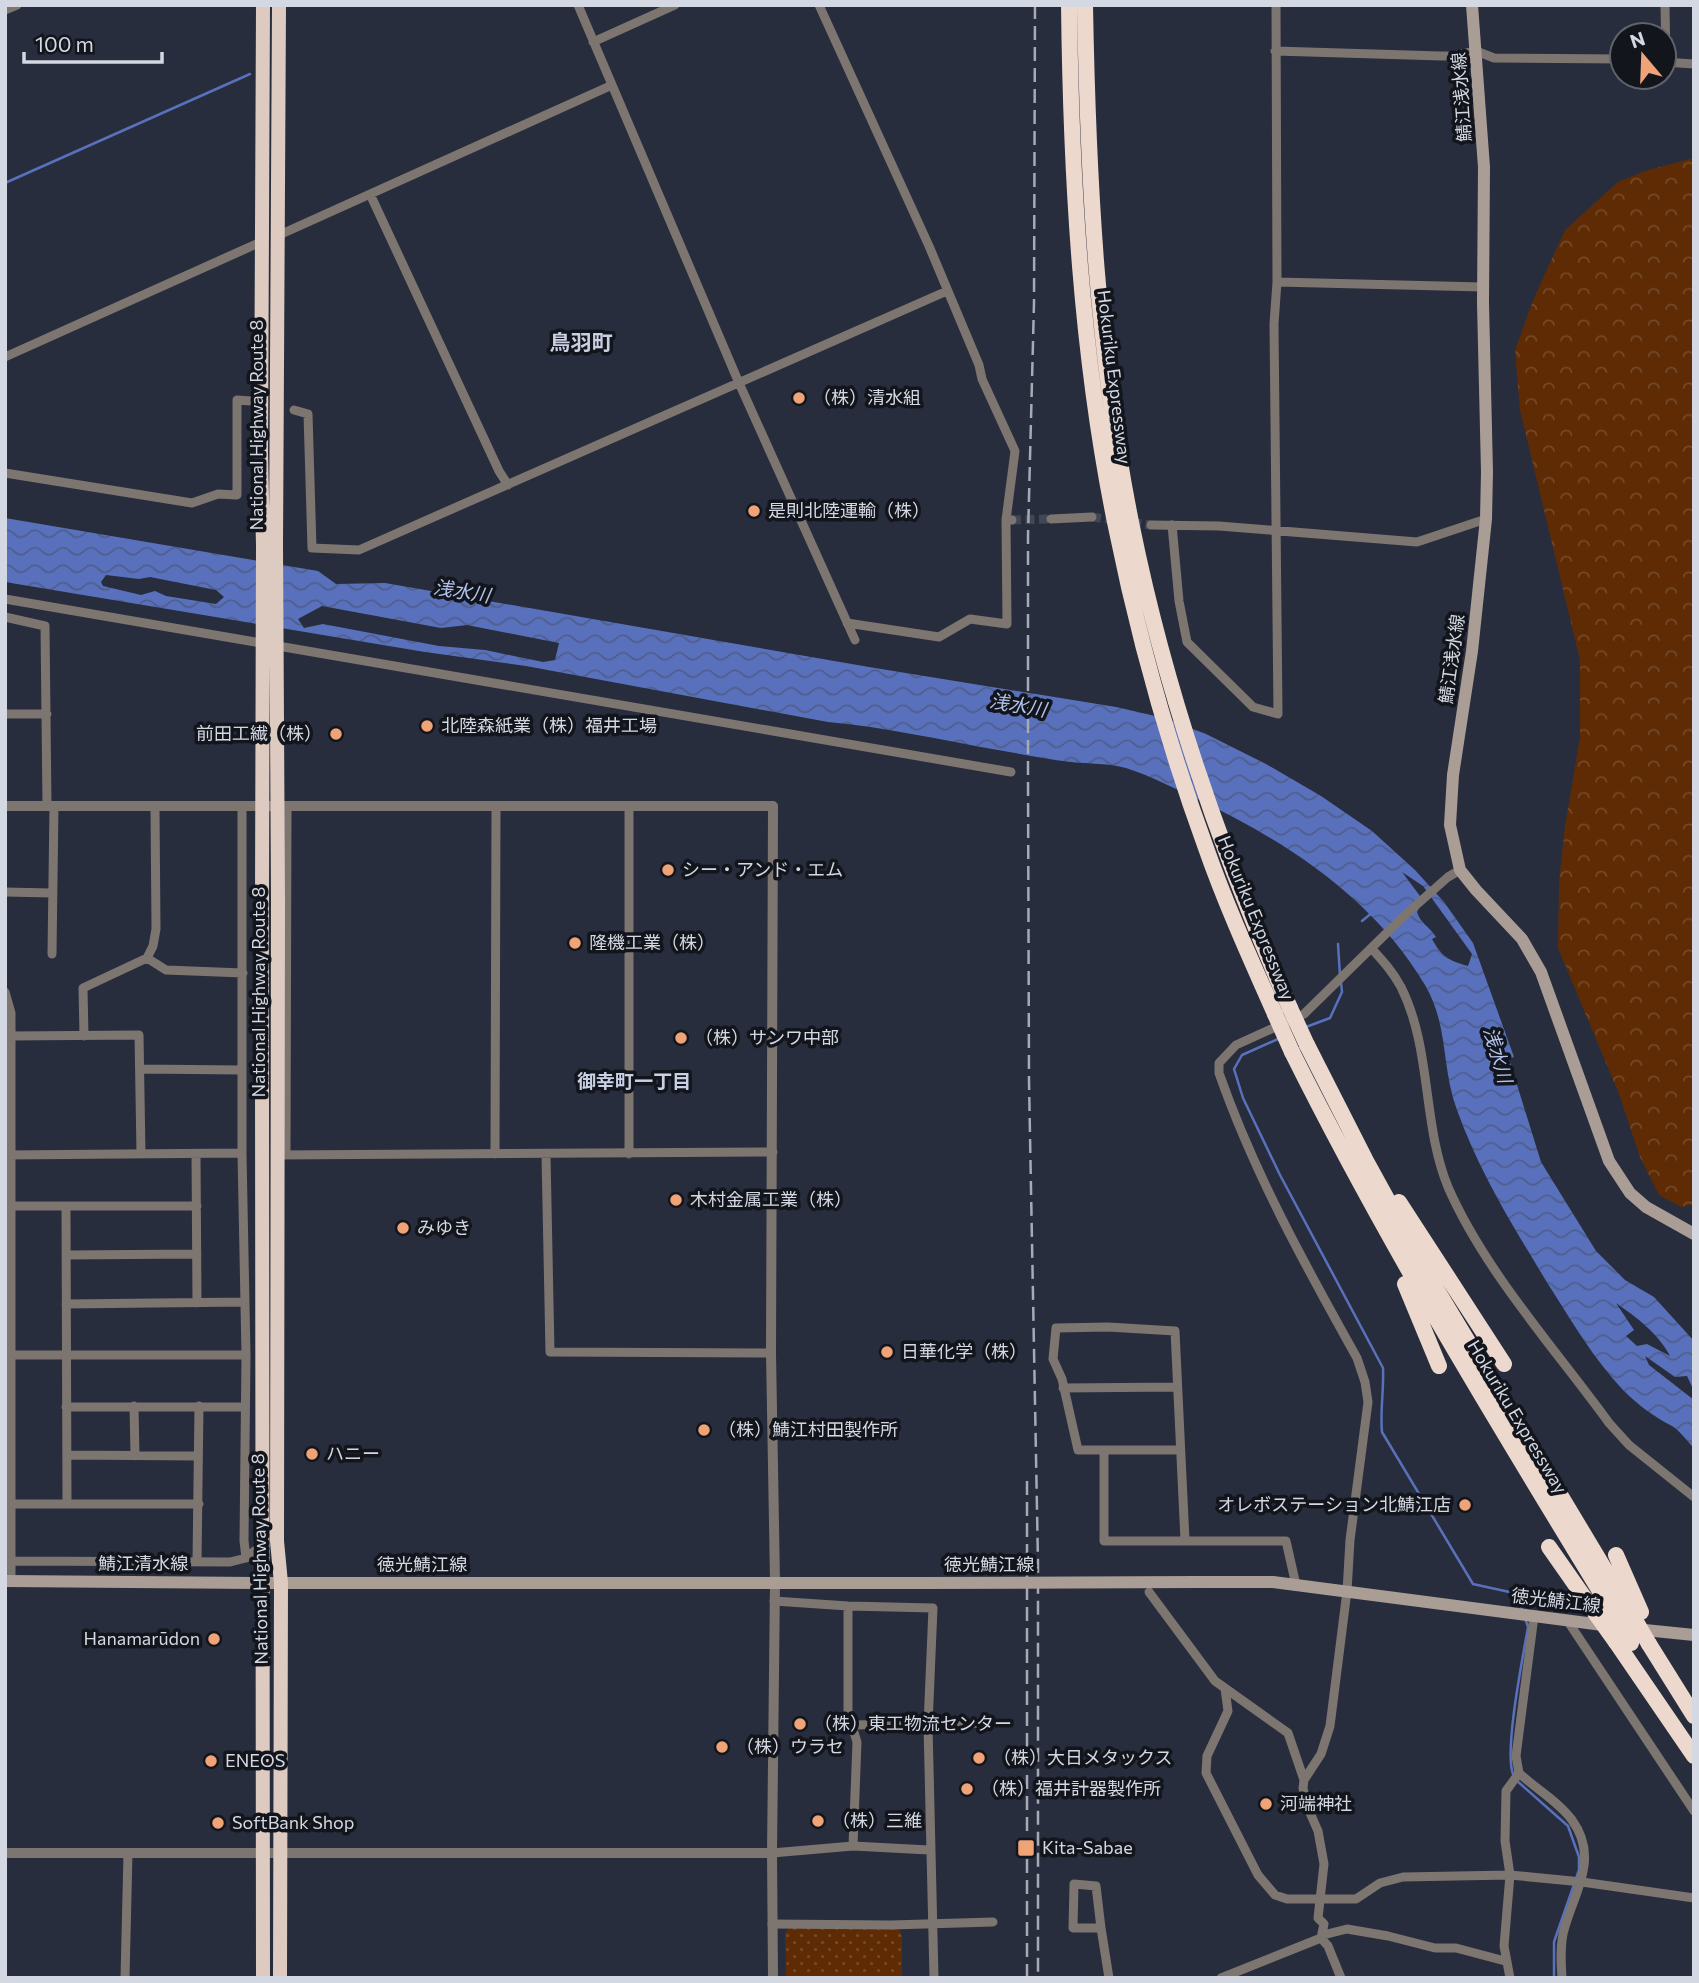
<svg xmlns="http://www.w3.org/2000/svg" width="1699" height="1983" font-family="Commissioner,'Noto Sans JP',sans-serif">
  <defs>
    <pattern id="grass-dots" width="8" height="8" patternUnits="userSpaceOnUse" patternTransform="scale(1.75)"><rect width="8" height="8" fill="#5e2b05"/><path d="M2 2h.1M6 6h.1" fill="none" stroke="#744929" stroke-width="1.8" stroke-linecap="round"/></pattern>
    <pattern id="forest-crowns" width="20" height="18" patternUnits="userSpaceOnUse" patternTransform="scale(1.75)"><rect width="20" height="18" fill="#5e2b05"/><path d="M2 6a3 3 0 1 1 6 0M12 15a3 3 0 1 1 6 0" fill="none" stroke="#744929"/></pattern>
    <pattern id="water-waves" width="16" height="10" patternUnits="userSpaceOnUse" patternTransform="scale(1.75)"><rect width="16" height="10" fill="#5971bc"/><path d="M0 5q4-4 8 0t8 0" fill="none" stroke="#4f5e8c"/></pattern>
  </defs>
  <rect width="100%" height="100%" fill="#272d3c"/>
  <path fill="url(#grass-dots)" d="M790,1927L898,1928L902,1935V1978H786L785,1933Z"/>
  <path fill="url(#forest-crowns)" d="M1694,158V1204L1681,1207L1659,1195L1640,1157L1619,1094L1558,948L1559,882L1565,826L1580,737V660L1520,410L1515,350L1534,298L1565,230L1618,182L1645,171Z"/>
  <path fill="url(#water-waves)" fill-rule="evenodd" d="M5,518L318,571L336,584L385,583L869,667L1116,707L1164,718L1206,734L1266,764L1321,796L1372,831L1415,870L1444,902L1473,943L1514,1057L1509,1059L1541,1162L1596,1251L1625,1280L1654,1297L1694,1341V1391L1687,1376L1675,1377L1645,1356L1649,1365L1694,1400V1448C1687,1441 1680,1431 1672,1426C1654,1417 1637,1404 1623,1390C1593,1358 1571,1320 1548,1284C1514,1228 1479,1172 1457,1110C1441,1067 1449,1026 1425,985C1374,899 1288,842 1199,800C1176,789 1151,776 1126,768C1109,763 1089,764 1071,762C1046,759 1022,754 998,750C941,740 885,727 828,722L526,666L425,652L5,582ZM106,575L139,579L150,577L216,590L224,597L216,604L166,596L155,591L141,595L103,586L101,582ZM322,606L441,628L467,625L559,643L555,660L543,662L485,650L439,646L323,624L304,628L298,619ZM1402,872L1423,886L1472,954L1468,966C1449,961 1441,956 1432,939L1436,937C1430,927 1420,923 1417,912L1423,900ZM1616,1303C1636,1317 1659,1334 1670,1356L1647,1344L1637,1346L1626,1336L1634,1330Z"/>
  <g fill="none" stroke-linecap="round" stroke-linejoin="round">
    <path stroke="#5971bc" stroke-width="2.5" d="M5,183L250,74
      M1362,921L1373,912
      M1338,944L1340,976
      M1306,1027L1330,1018L1342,992L1341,982
      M1278,1039L1242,1055L1234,1069L1243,1098L1280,1175L1383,1368C1384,1390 1380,1411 1382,1432L1473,1584L1514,1593L1522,1609
      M1513,1774C1504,1750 1523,1657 1528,1627L1525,1618
      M1516,1780L1568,1826L1579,1857V1870L1554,1942V1978"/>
    <path stroke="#414755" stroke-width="9" stroke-dasharray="9 4.5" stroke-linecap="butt" d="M1092,517L1151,525
      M1012,520L1051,519"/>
    <path stroke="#7d7570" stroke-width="9" d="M578,5L739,383L855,640
      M819,5L929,246L979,365L982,379L1015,451L1006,520H1012
      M1665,5L1666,62
      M5,10L17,5
      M593,42L675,5
      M1275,51L1441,56H1453L1476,51L1494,58L1622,59
      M1664,62L1694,64
      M370,194L499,471L508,485
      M277,236L610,86
      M1277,282L1483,287
      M5,357L263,241
      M294,410L308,414L312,548L359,550L947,291
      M5,473L192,503L218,494L237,495V400L251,401
      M1051,519L1092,517
      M1151,525L1219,526L1417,542L1486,519
      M1172,525L1179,601L1187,642L1253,707L1278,714L1274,324L1277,282L1276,5
      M5,599L1011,772
      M5,617L45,626L47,806
      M847,623L939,637L970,619L1007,624L1006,520
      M5,714H47
      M242,807V1153L246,1355L244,1541L246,1558
      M629,807V1154
      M5,892L52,893
      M1372,949C1383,961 1393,972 1401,987C1432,1049 1422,1124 1448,1187C1484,1270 1556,1350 1609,1423L1629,1445L1694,1497
      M52,954L54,806
      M147,958L166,970L243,973
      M5,992L11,1013V1581
      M11,1036L139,1035L141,1154
      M84,1036L83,988L147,958L153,946L156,929L155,807
      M140,1069L242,1070
      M196,1154L197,1303
      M495,1154L496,806
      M6,1155L242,1153
      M278,1155L773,1152
      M286,1155L287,806
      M546,1155L550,1352L771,1353
      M6,1206H197
      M66,1206L67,1504
      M67,1255L197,1254
      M66,1304L245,1302
      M6,1355H246
      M1063,1388L1177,1387
      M134,1406L135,1456
      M66,1407H245
      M1180,1450H1078L1062,1379L1053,1359L1056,1328L1108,1327L1175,1331L1185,1540
      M1104,1451V1541H1286L1296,1585
      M67,1455L198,1456
      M7,1504H199
      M7,1561L230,1562L246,1558L263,1544
      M197,1562L199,1406
      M1149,1592L1215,1681L1288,1733L1304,1780
      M774,1601L848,1606L933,1608L928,1725L934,1978
      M848,1606V1713L857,1742L853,1846
      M1567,1620L1694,1811
      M1225,1689L1228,1711L1207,1756L1206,1773L1258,1875L1275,1895L1287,1899H1356L1380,1883L1403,1877L1510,1875L1582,1882L1694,1898
      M851,1725L993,1723
      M1519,1773C1536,1789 1559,1802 1572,1820C1601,1860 1572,1895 1563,1934C1560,1949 1561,1963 1562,1978
      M772,1853L853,1846L929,1850
      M772,1924L891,1925L993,1922
      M1101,1928L1096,1886L1074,1884L1073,1928H1101L1109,1978
      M1323,1935L1347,1929L1388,1936L1435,1948H1456L1505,1961
      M1321,1938L1328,1946L1341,1978
      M125,1978L128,1853
      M1221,1978L1321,1938L1324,1924L1318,1918L1324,1864L1318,1831L1307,1806L1303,1788L1304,1780L1321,1754L1330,1726L1347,1591L1350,1540L1368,1402L1365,1382L1357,1358C1305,1265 1254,1173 1219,1073V1063L1236,1045L1304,1014L1405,915L1448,877L1460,870
      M1510,1978L1504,1946L1510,1875L1505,1841L1506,1791L1519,1773L1516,1756L1534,1616"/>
    <path stroke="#7d7570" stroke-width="10" d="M5,806H773L771,1353L775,1581L772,1853L773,1978
      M5,1853H772"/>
    <path stroke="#aa9d96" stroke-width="12" d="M1472,5L1484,167L1483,303L1487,472L1486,519L1472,651L1453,775L1450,825L1460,870L1476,890L1522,939L1541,972L1609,1161L1630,1193L1646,1207L1694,1234
      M5,1581L264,1583H923
      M1197,1582H1273L1610,1626
      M1635,1629L1694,1635"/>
    <path stroke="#ddcac0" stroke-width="14" d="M263,5L261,452L263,545
      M276,545L279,5
      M262,900C260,1259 265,1618 263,1978
      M278,900L277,1541L281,1583L280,1978"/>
    <path stroke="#edd8cd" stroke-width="16" d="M1069,5C1071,179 1081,357 1116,527C1138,636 1168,744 1206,848C1226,905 1251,960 1275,1014
      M1085,5C1088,179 1097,356 1132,527C1166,694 1221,853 1290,1008
      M1307,1045L1365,1159L1437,1290L1631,1613
      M1292,1052C1388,1245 1500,1427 1612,1611
      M1399,1202L1504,1364
      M1405,1284L1439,1366
      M1549,1547L1591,1607
      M1616,1555L1641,1612
      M1616,1642L1694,1756
      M1649,1644L1694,1716"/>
    <path stroke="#a5aab5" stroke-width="2.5" stroke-dasharray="14 7" stroke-linecap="butt" d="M1035,5L1034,303L1028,536V776L1029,1081L1038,1563V1978
      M1027,1481V1978"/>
    <path stroke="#aa9d96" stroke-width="12" d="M923,1583L1197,1582"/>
    <path stroke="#ddcac0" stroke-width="14" d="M276,545L278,900
      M262,900L263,545"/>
    <path stroke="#edd8cd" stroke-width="16" d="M1290,1008L1307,1045
      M1275,1014L1292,1052
      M1591,1607L1616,1642
      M1612,1611L1631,1643
      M1631,1613L1649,1644"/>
  </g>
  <g fill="#efa377" stroke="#13151c" stroke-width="2.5">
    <circle cx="799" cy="398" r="7"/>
    <circle cx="754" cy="511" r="7"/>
    <circle cx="427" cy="726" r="7"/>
    <circle cx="336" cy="734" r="7"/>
    <circle cx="668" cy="870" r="7"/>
    <circle cx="575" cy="943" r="7"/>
    <circle cx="681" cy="1038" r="7"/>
    <circle cx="676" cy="1200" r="7"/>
    <circle cx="403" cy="1228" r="7"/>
    <circle cx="887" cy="1352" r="7"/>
    <circle cx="704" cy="1430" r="7"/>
    <circle cx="312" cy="1454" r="7"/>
    <circle cx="1465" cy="1505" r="7"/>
    <circle cx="214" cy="1639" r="7"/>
    <circle cx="800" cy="1724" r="7"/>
    <circle cx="722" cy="1747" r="7"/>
    <circle cx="979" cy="1758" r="7"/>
    <circle cx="211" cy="1761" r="7"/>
    <circle cx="967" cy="1789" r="7"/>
    <circle cx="1266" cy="1804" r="7"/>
    <circle cx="818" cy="1821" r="7"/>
    <circle cx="218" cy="1823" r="7"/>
    <rect x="1017" y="1839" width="18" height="18" rx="3.5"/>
  </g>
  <g text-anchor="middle" stroke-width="7" stroke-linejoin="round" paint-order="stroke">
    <g font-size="18" fill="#d4d8e2" stroke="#13151c">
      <text transform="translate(1462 97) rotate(-94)" y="6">鯖江浅水線</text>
      <text transform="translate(1114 377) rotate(83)" y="6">Hokuriku Expressway</text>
      <text transform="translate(257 425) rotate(-90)" y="6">National Highway Route 8</text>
      <text transform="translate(1452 659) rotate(-82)" y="6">鯖江浅水線</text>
      <text transform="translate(1256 918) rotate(68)" y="6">Hokuriku Expressway</text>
      <text transform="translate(259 992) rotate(-90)" y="6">National Highway Route 8</text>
      <text transform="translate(1517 1417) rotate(59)" y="6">Hokuriku Expressway</text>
      <text transform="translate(260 1559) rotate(-91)" y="6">National Highway Route 8</text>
      <text x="143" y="1570">鯖江清水線</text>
      <text x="422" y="1571">徳光鯖江線</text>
      <text x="989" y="1571">徳光鯖江線</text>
      <text transform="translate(1556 1601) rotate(7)" y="6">徳光鯖江線</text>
    </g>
    <g font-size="18" fill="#d4d8e2" stroke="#13151c" text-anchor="start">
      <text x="813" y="404">（株）清水組</text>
      <text x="768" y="517">是則北陸運輸（株）</text>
      <text x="441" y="732">北陸森紙業（株）福井工場</text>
      <text x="322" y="740" text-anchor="end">前田工繊（株）</text>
      <text x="682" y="876">シー・アンド・エム</text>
      <text x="589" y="949">隆機工業（株）</text>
      <text x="695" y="1044">（株）サンワ中部</text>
      <text x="690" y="1206">木村金属工業（株）</text>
      <text x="417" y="1234">みゆき</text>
      <text x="901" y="1358">日華化学（株）</text>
      <text x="718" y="1436">（株）鯖江村田製作所</text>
      <text x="326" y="1460">ハニー</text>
      <text x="1451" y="1511" text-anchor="end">オレボステーション北鯖江店</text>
      <text x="200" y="1645" text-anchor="end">Hanamarūdon</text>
      <text x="814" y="1730">（株）東工物流センター</text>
      <text x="736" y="1753">（株）ウラセ</text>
      <text x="993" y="1764">（株）大日メタックス</text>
      <text x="225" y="1767">ENEOS</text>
      <text x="981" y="1795">（株）福井計器製作所</text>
      <text x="1280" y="1810">河端神社</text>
      <text x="832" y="1827">（株）三維</text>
      <text x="232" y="1829">SoftBank Shop</text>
      <text x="1042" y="1854">Kita-Sabae</text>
    </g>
    <g font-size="19" font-style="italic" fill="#b4c3ec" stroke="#13151c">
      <text transform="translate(462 591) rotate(9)" y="7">浅水川</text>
      <text transform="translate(1018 705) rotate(10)" y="7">浅水川</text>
      <text transform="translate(1498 1055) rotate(74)" y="7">浅水川</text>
    </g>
    <g font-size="19" font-weight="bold" fill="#c9d0e4" stroke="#13151c">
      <text x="634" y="1088">御幸町一丁目</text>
    </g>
    <g font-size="21" font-weight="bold" fill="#c9d0e4" stroke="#13151c">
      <text x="581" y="350">鳥羽町</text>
    </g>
  </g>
  <rect width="1699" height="1983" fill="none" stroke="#d4d8e2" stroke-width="14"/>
  <g transform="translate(1643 56) rotate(341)"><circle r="33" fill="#13151c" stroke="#60636b" stroke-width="2"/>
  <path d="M0-5L12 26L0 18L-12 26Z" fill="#efa377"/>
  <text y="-10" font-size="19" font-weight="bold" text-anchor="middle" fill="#d4d8e2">N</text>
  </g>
  <path d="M24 52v10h138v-10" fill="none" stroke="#d4d8e2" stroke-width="3.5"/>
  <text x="35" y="52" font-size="21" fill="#d4d8e2" stroke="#13151c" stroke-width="5" paint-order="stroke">100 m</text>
</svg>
